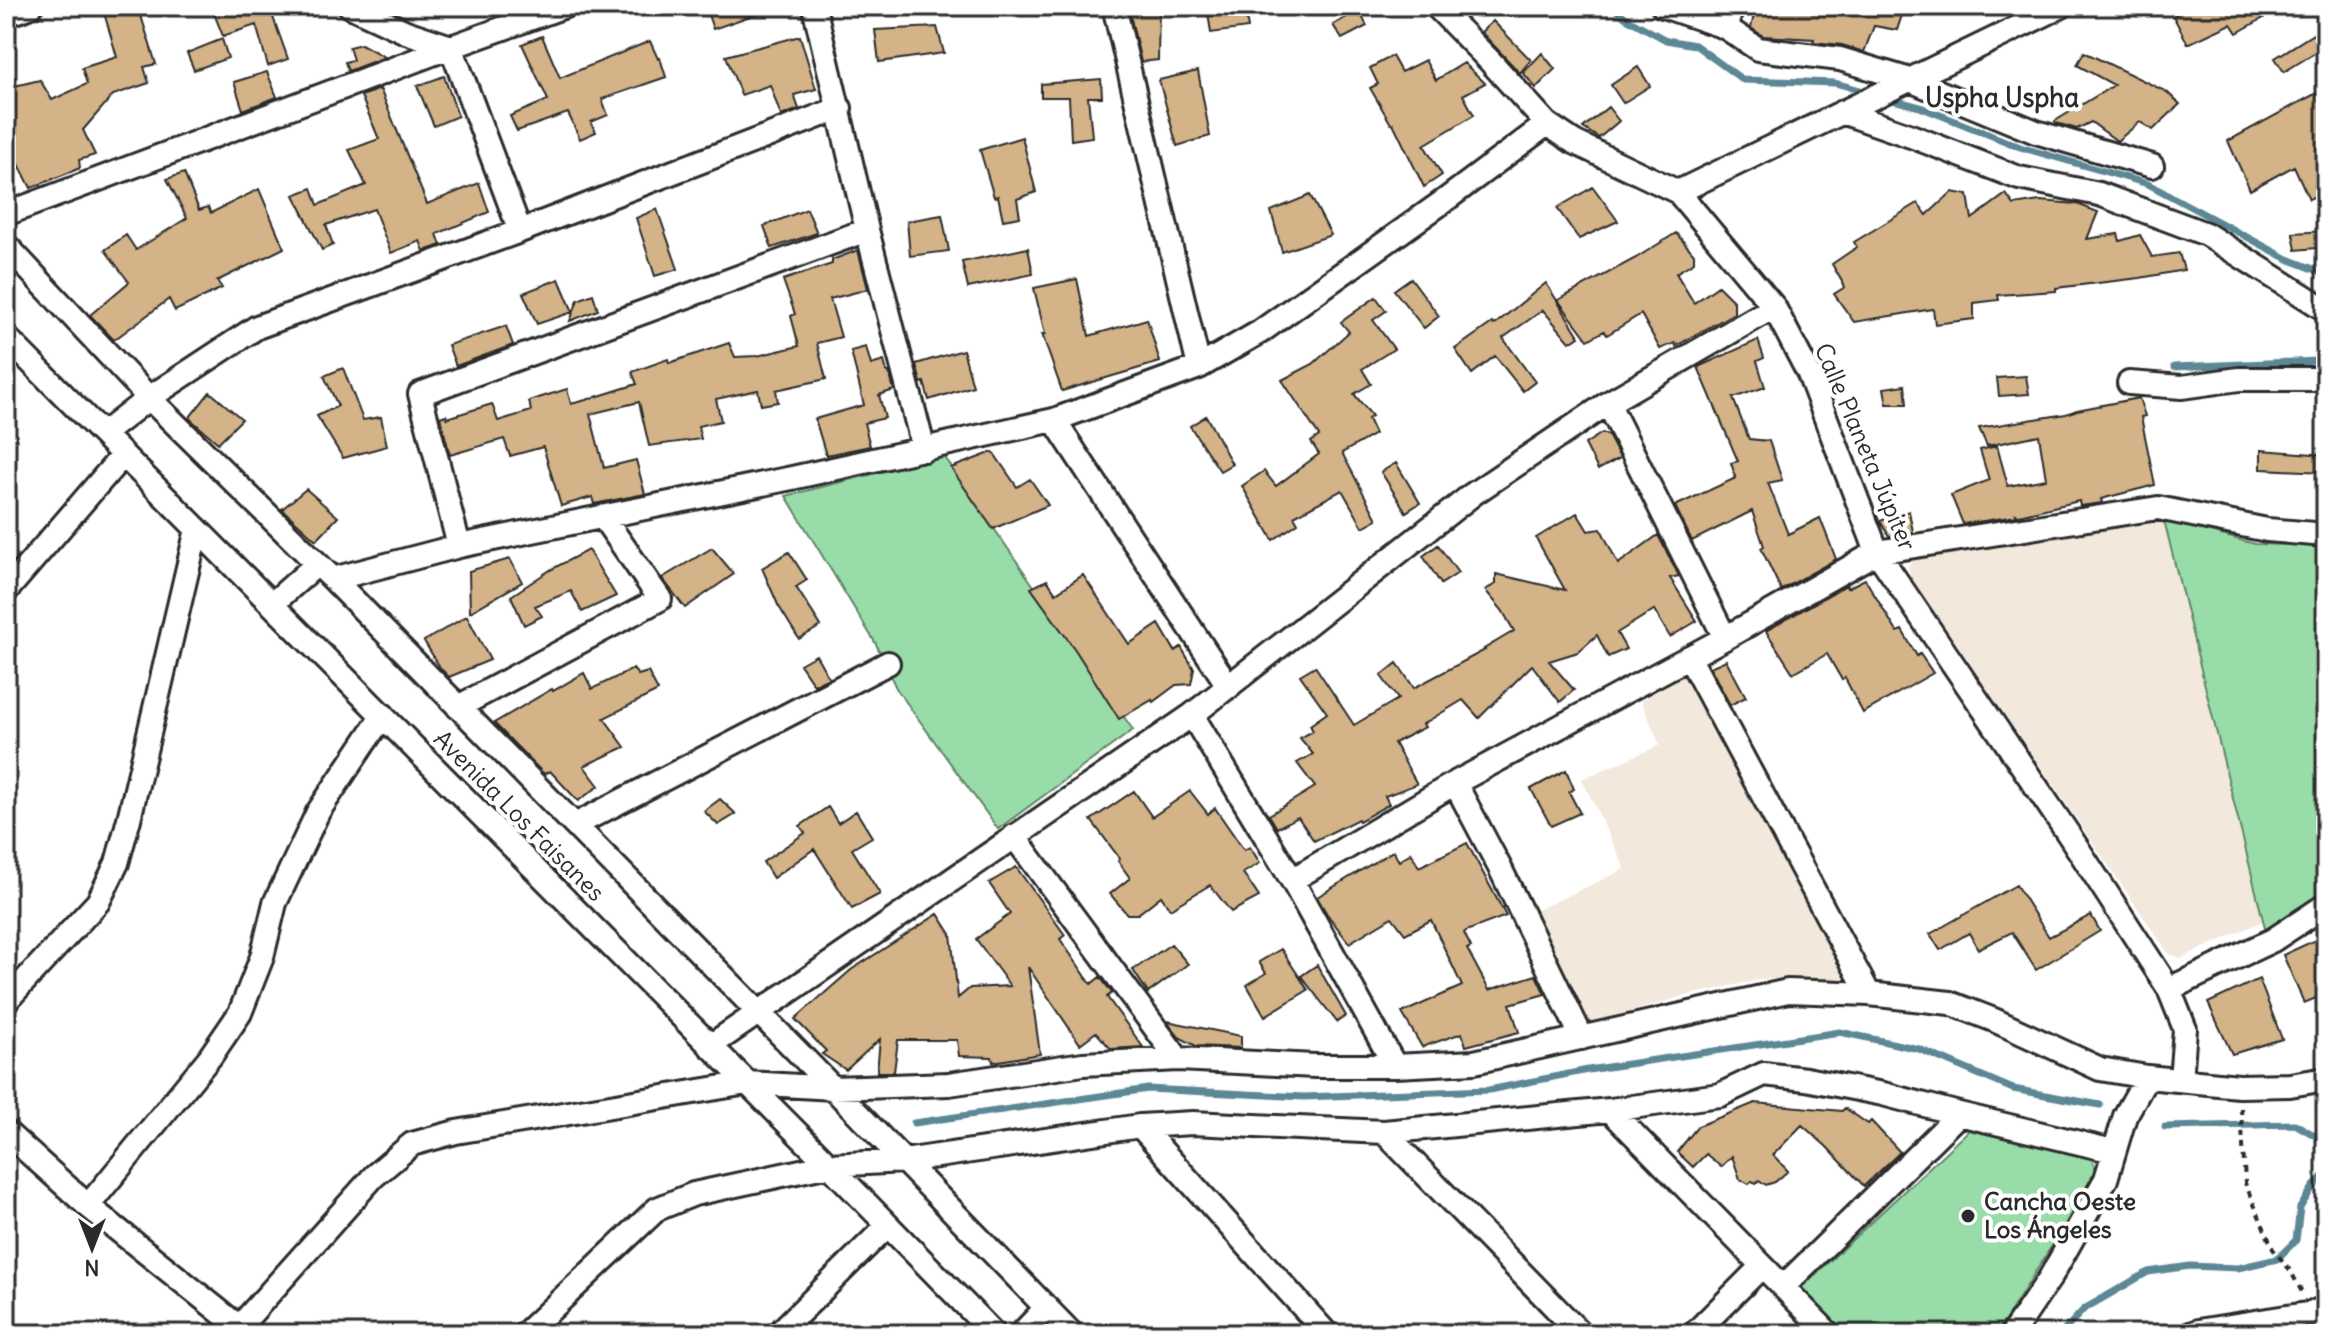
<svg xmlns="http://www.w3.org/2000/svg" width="2332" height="1340" font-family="Delius,sans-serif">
  <rect width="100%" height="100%" fill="#fff"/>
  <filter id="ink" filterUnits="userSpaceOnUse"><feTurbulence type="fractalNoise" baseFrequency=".0125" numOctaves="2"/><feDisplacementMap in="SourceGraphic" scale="16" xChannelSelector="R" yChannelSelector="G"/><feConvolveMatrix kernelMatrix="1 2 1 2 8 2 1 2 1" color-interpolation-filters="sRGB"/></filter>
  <g filter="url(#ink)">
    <path fill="#f2e8db" d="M2164,520L2263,921L2181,958L2169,954L1911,577L1908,566L1913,560Z
      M1685,674L1848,982L1763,979L1684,996L1588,1024L1533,912L1625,869L1582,779L1660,745L1641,701Z"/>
    <path fill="#98dda9" stroke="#62846a" stroke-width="2" d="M944,456L1133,730L998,829L896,688L876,644L786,496Z
      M2164,520L2255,544L2326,546V896L2266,932Z
      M1969,1130L2092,1159L2096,1170L2073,1212L2004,1322L1993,1334H1846L1801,1288Z"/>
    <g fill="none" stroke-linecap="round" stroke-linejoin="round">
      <path stroke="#5b8795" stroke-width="7" d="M1612,6L1626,18L1666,40L1695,45L1743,80L1835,83L1871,93
        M1886,98L1920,107L2020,147L2148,184L2288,259L2326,274
        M2174,367L2318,361
        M914,1123L1148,1089L1304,1097L1489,1090L1588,1070L1840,1032L1919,1049L2013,1089L2100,1105
        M2165,1127L2295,1124L2326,1142
        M2061,1334L2084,1309L2148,1272L2190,1266L2238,1268L2277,1259L2296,1240L2300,1208L2313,1187L2326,1174"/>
    </g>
    <path fill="#d3b387" stroke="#2b2b2b" stroke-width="2" d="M102,6H138L156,64L144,67L149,83L113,95L83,130L95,155L79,160L80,168L31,188L6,139V88L40,80L52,100L87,84L82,68L117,57Z
      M211,6H254L256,10L269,6L288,59L268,66L256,25L223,36Z
      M705,6H770L771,9L713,29Z
      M1128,6H1159L1158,60L1141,62Z
      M1207,6H1244L1248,28L1211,33Z
      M1756,6H1905L1897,30L1874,26L1864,52L1842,45L1813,42L1814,39L1763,36L1751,28Z
      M2191,6H2285L2237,33L2231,24L2188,44L2173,16Z
      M1359,10L1367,26L1342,39L1333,25Z
      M1493,21L1531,60L1520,73L1481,32Z
      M2326,26V46L2284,72L2275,58Z
      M937,27L944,53L879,62L875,30Z
      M542,36L560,78L650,41L658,59L660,58L666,77L602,99L608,115L591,122L596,132L580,139L568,113L517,131L510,116L548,100L522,44Z
      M800,36L816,89L794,95L799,109L781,116L770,85L741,95L726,56Z
      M222,39L228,58L194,70L187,53Z
      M361,44L385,57L348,71L345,62L353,60L349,47Z
      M2084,52L2167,92L2180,104L2153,130L2140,122L2117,141L2091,122L2077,129L2056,123L2055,121L2114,85L2077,65Z
      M1542,53L1555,69L1536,88L1523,73Z
      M1392,56L1401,72L1425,60L1436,80L1464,63L1485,83L1463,95L1474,115L1424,145L1442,175L1424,187L1393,123L1391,124L1370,88L1378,84L1370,68Z
      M1638,67L1650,86L1623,103L1611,85Z
      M1198,71L1210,136L1177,146L1159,80Z
      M267,72L277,97L243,110L234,82Z
      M444,76L458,116L434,126L417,86Z
      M1101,79L1102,97H1088L1092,137L1071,140L1069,97H1041V84Z
      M2326,88V191L2309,199L2294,166L2250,190L2228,141Z
      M380,89L427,204L479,183L489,212L437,234L441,245L424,251L420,241L391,253L374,209L326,225L333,245L322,250L294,195L312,188L318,205L366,185L349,150L379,139L361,96Z
      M1608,107L1619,121L1599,138L1583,128Z
      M1022,137L1036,192L1017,199L1020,217L1003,220L998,196L994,197L980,150Z
      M184,173L199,210L208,207L211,213L259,189L284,248L217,281L222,288L175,311L169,299L114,340L90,315L129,282L105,250L126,235L136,250L187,218L167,179Z
      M1593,187L1618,221L1579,239L1557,208Z
      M1952,192L1968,195L1972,219L2006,194L2014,205L2040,201L2077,204L2098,212L2087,239L2118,234L2120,241L2140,235L2152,257L2179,253L2184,270L2140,278L2056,288V291L1998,295L1999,300L1974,303V319L1935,324L1933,309L1854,322L1834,294L1845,287L1832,264L1857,247L1854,242L1918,203L1927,215Z
      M1310,195L1331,235L1282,252L1271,211Z
      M657,209L678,269L655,276L636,218Z
      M807,209L817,233L772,248L764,226Z
      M942,215L949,251L910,256L907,221Z
      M2326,231V247L2296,250L2293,233Z
      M1676,233L1694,254V262L1676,273L1694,303L1718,286L1734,302V313L1676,346L1675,343L1660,349L1641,314L1607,335L1604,331L1588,340L1558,300L1636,258Z
      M1028,248L1033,274L968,288L962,262Z
      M858,250L868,289L830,299L841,337L817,343L826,379L776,390L778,402L761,405L758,390L716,399L721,421L698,426L701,439L649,446L639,402L590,414L604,468L636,460L645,494L594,504L592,497L561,506L543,447L510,456L504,439L450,455L440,417L446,415L447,418L492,404L498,421L531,411L529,401L567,389L571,404L586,400L637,384L632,372L668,359L669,363L729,343L735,357L757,356L799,346L791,316L795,314L783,280L832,264V260Z
      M1411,278L1439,316L1424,328L1394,290Z
      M559,279L573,312L537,324L523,293Z
      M1077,279L1089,336L1147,319L1160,362L1062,391L1042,334H1045L1034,288Z
      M1546,283L1579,336L1570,342L1543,310L1503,338L1535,382L1523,391L1495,356L1472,374L1455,349L1492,323L1494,325Z
      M593,294L598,310L570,321L578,300Z
      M1376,297L1386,311L1373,320L1394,349L1362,369L1371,384L1354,394L1372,416L1368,419L1375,434L1342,453L1377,519L1363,527L1342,490L1294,516L1298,523L1273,540L1242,486L1264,471L1276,486L1319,454L1311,442L1319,436L1282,380L1313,364L1349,332L1341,322Z
      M506,326L513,345L456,366L448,345Z
      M1758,340L1764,358L1757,361L1765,387L1733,398L1749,439L1769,441L1782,480L1768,483L1788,534L1820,518L1836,559L1781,590L1761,548L1764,546L1752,511L1692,541L1675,506L1736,478L1731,463L1738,461L1698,367Z
      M866,347L871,365L884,361L887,372H889L894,390L879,395L885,418L864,423L870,446L826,455L815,419L864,405L851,351Z
      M963,350L973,386L929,400L924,382L921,383L916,364Z
      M343,368L363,420L381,417L387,446L343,458L317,416L338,406L324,376Z
      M2026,376L2029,394L1999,396L1997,378Z
      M1905,385L1907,404H1887L1884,388Z
      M210,392L242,419L218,443L189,418Z
      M2139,398L2145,416L2141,417L2155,485L2101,499L2102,503L2080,506L2079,501L2019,515L2016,514L2017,516L1963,524L1951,495L1989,480L1980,450L1997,446L2008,486L2046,479L2039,435L1987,446L1979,428L2066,414L2077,410Z
      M1206,416L1232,464L1220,471L1190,426Z
      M1602,433L1608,435L1620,458L1598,470L1585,444Z
      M2261,450L2326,455V472L2261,469Z
      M993,452L1017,487L1030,479L1048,505L993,529L951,468Z
      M1396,463L1420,503L1406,512L1381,472Z
      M306,489L338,517L316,540L282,509Z
      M1909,511L1913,532L1889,536L1880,521Z
      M1577,513L1588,531L1601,529L1618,564L1658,535L1679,576L1670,578L1697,621L1670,637L1654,610L1617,633L1626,649L1608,657L1597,635L1578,652L1549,661L1574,690L1560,702L1532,665L1479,718L1463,700L1423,724L1425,727L1394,743L1417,784L1385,796L1389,804L1359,821L1358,819L1314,841L1298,817L1277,828L1269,815L1315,787L1297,763L1313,754L1300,738L1313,731L1310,725L1327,713L1300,675L1315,666L1354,725L1398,699L1381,676L1397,663L1414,688L1485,650L1484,649L1514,631L1502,610L1485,590L1496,584V574L1565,590L1536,538Z
      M1438,545L1458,573L1441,584L1423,556Z
      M712,548L734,574L685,608L662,578Z
      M588,550L616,596L582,612L571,591L535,606L542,616L524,625L511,596L550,570Z
      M789,552L807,580L796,587L821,626L799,639L778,605L762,568Z
      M510,559L522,582L470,612L469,571Z
      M1083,575L1129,644L1159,624L1175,651L1181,647L1194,669L1191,684L1176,685L1153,702L1152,700L1119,719L1076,651L1031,588L1047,580L1056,593Z
      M1865,579L1897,632L1902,630L1917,656L1920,654L1933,673L1863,713L1845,678L1842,680L1827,654L1793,673L1766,631L1846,585L1847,588Z
      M467,616L490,660L449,677L441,669L424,641Z
      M816,655L829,678L814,685L800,664Z
      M1726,660L1746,697L1730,705L1710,667Z
      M633,669L638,675L648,672L658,691L604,718L625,747L584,766L599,786L578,801L550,771L544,774L494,723L552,689L553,691L584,673L592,689Z
      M1566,770L1574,789L1569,792L1580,813L1551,826L1531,789Z
      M1134,791L1152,817L1190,791L1208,814L1215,808L1244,850L1250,847L1260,863L1243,873L1259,897L1231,912L1210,885L1170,909L1161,896L1138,914H1127L1110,894L1130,878L1118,861L1120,859L1091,820Z
      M720,799L736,814L718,825L704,811Z
      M828,807L838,823L856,811L872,837L852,849L880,894L852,909L814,849L773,878L763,862L805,833L800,826Z
      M1467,843L1506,916L1466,931L1464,933L1471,947L1467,949L1489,990L1536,975L1545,994L1510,1004L1519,1032L1466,1046L1462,1033L1422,1047L1402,1013L1462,986L1431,920L1405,934L1392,917L1349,943L1327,914L1317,897L1393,851L1399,861L1411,853L1419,867Z
      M1016,867L1065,935L1060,939L1091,984L1100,977L1112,993L1107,997L1143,1047L1111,1049L1096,1032L1080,1044L1028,967L1040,1054L993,1062L992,1057L959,1056L957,1040H898L894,1072H877L880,1039L846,1070L822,1054L826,1051L795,1019L851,970L938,914L951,934L958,998L970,988L1010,986L976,939L1010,914L989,883Z
      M2016,885L2049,937L2091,915L2100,931L2036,970L2012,932L1978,949L1969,933L1940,950L1930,934Z
      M2326,935V994L2304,1003L2283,955Z
      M1171,944L1188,964L1148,993L1133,970Z
      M1281,949L1308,990L1265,1016L1247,985L1266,973L1259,962Z
      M1317,965L1346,1016L1337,1022L1301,976Z
      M2259,979L2282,1039L2232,1054L2208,1003Z
      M1167,1021L1241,1036V1048L1196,1046L1179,1037Z
      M1755,1103L1842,1111L1845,1108L1868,1124L1871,1121L1900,1152L1864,1186L1826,1146L1802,1125L1773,1155L1788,1171L1775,1182L1766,1185L1759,1180L1756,1183L1752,1181L1749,1184L1740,1179L1732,1156L1721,1167L1706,1154L1693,1167L1677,1152L1698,1126Z"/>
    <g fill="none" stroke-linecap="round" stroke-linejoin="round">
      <defs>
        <path id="minor" d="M350,6L406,32L451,47
          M814,6L867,230L924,450
          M1114,6L1199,367
          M1436,6L1490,61L1547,124L1574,142L1678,192L1774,307L1809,374L1877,552L2069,835L2169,989L2185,1029L2181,1080
          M1663,6L1725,27L1758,49L1840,59L1910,80L2036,132L2152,166
          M18,11L31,6
          M1725,27L1733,6
          M451,47L520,231
          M1842,112L1911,136L2019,178L2099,194L2206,234L2326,310
          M1678,192L2062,6
          M6,214L451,47L565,6
          M6,245L149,398L333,579L833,1088L1072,1334
          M6,337L829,1165L994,1334
          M2129,383L2182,387L2239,379H2326
          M1608,403L1725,638
          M1054,420L1229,687
          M103,434L149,398L257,327L520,231L840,108
          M459,546L420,394L867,230
          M333,579L459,546L792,478L1054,420L1199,367L1260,332L1444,201L1547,124
          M6,591L123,455
          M272,604L317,564
          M1689,657L1869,994
          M458,707L660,599L603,517
          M1192,715L1292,880L1395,1066
          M1455,783L1500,868L1582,1038
          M575,825L888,663
          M1014,836L1178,1059
          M1292,880L1455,783L1725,638L1877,552L2158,508L2267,530L2326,535
          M2169,989L2273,940L2326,905
          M6,1001L98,902L117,863L129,819L197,529
          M710,1046L1192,715L1473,494L1608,403L1774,307
          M1610,1110L1829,1334
          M1140,1126L1327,1334
          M6,1132L88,1206L239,1327
          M1384,1132L1581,1334
          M88,1206L210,1057L240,1013L262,957L275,903L318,812L383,715
          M1783,1287L1959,1114
          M233,1334L374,1176L412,1144L456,1132L747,1083L833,1088L949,1084L1083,1064L1178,1059L1315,1066H1395L1474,1062L1788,991L1869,994L1950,1003L1994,1020L2100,1069L2147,1077L2239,1086L2290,1085L2326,1079
          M525,1334L657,1209L694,1194L829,1165L904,1161L1140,1126L1193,1123L1384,1132L1610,1110L1720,1095L1764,1074L1806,1079L1883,1094L1959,1114L2113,1151
          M778,1334L887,1226
          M1021,1334L1046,1308
          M1694,1334L1762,1266
          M2012,1334L2050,1278L2106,1179L2125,1116L2147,1077
          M2190,1334L2198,1331L2313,1313L2326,1307"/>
      </defs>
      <use href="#minor" stroke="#2b2b2b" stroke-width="28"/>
      <path stroke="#2b2b2b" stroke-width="4" stroke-dasharray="6 6" stroke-linecap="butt" d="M2241,1108L2245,1183L2273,1249L2290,1270L2302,1292"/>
      <use href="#minor" stroke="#fff" stroke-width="22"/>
    </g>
  </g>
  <circle fill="#2b2b2b" stroke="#fff" stroke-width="3" cx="1968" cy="1216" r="8"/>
  <g text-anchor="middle" stroke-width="8" stroke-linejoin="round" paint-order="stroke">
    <g font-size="24" fill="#2b2b2b" stroke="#fff">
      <text transform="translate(1865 447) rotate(67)" y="8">Calle Planeta Júpiter</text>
      <text transform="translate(519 816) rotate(45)" y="8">Avenida Los Faisanes</text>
    </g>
    <g font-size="24" font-weight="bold" fill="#2b2b2b" stroke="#fff" text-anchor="start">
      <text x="1984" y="1210">Cancha Oeste<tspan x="1984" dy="28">Los Ángeles</tspan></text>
    </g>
    <g font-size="26" font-weight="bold" fill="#2b2b2b" stroke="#fff">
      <text x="2002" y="107">Uspha Uspha</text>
    </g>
  </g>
  <rect width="2332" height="1340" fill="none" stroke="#fff" stroke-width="32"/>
  <rect x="16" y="16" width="2300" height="1308" fill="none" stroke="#2b2b2b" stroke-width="3" filter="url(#ink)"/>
  <g transform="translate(92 1248) rotate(180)" stroke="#ffffff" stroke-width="6" paint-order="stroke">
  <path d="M0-6L14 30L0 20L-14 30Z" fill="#2b2b2b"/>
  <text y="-12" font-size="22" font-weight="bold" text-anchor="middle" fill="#2b2b2b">N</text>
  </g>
</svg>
